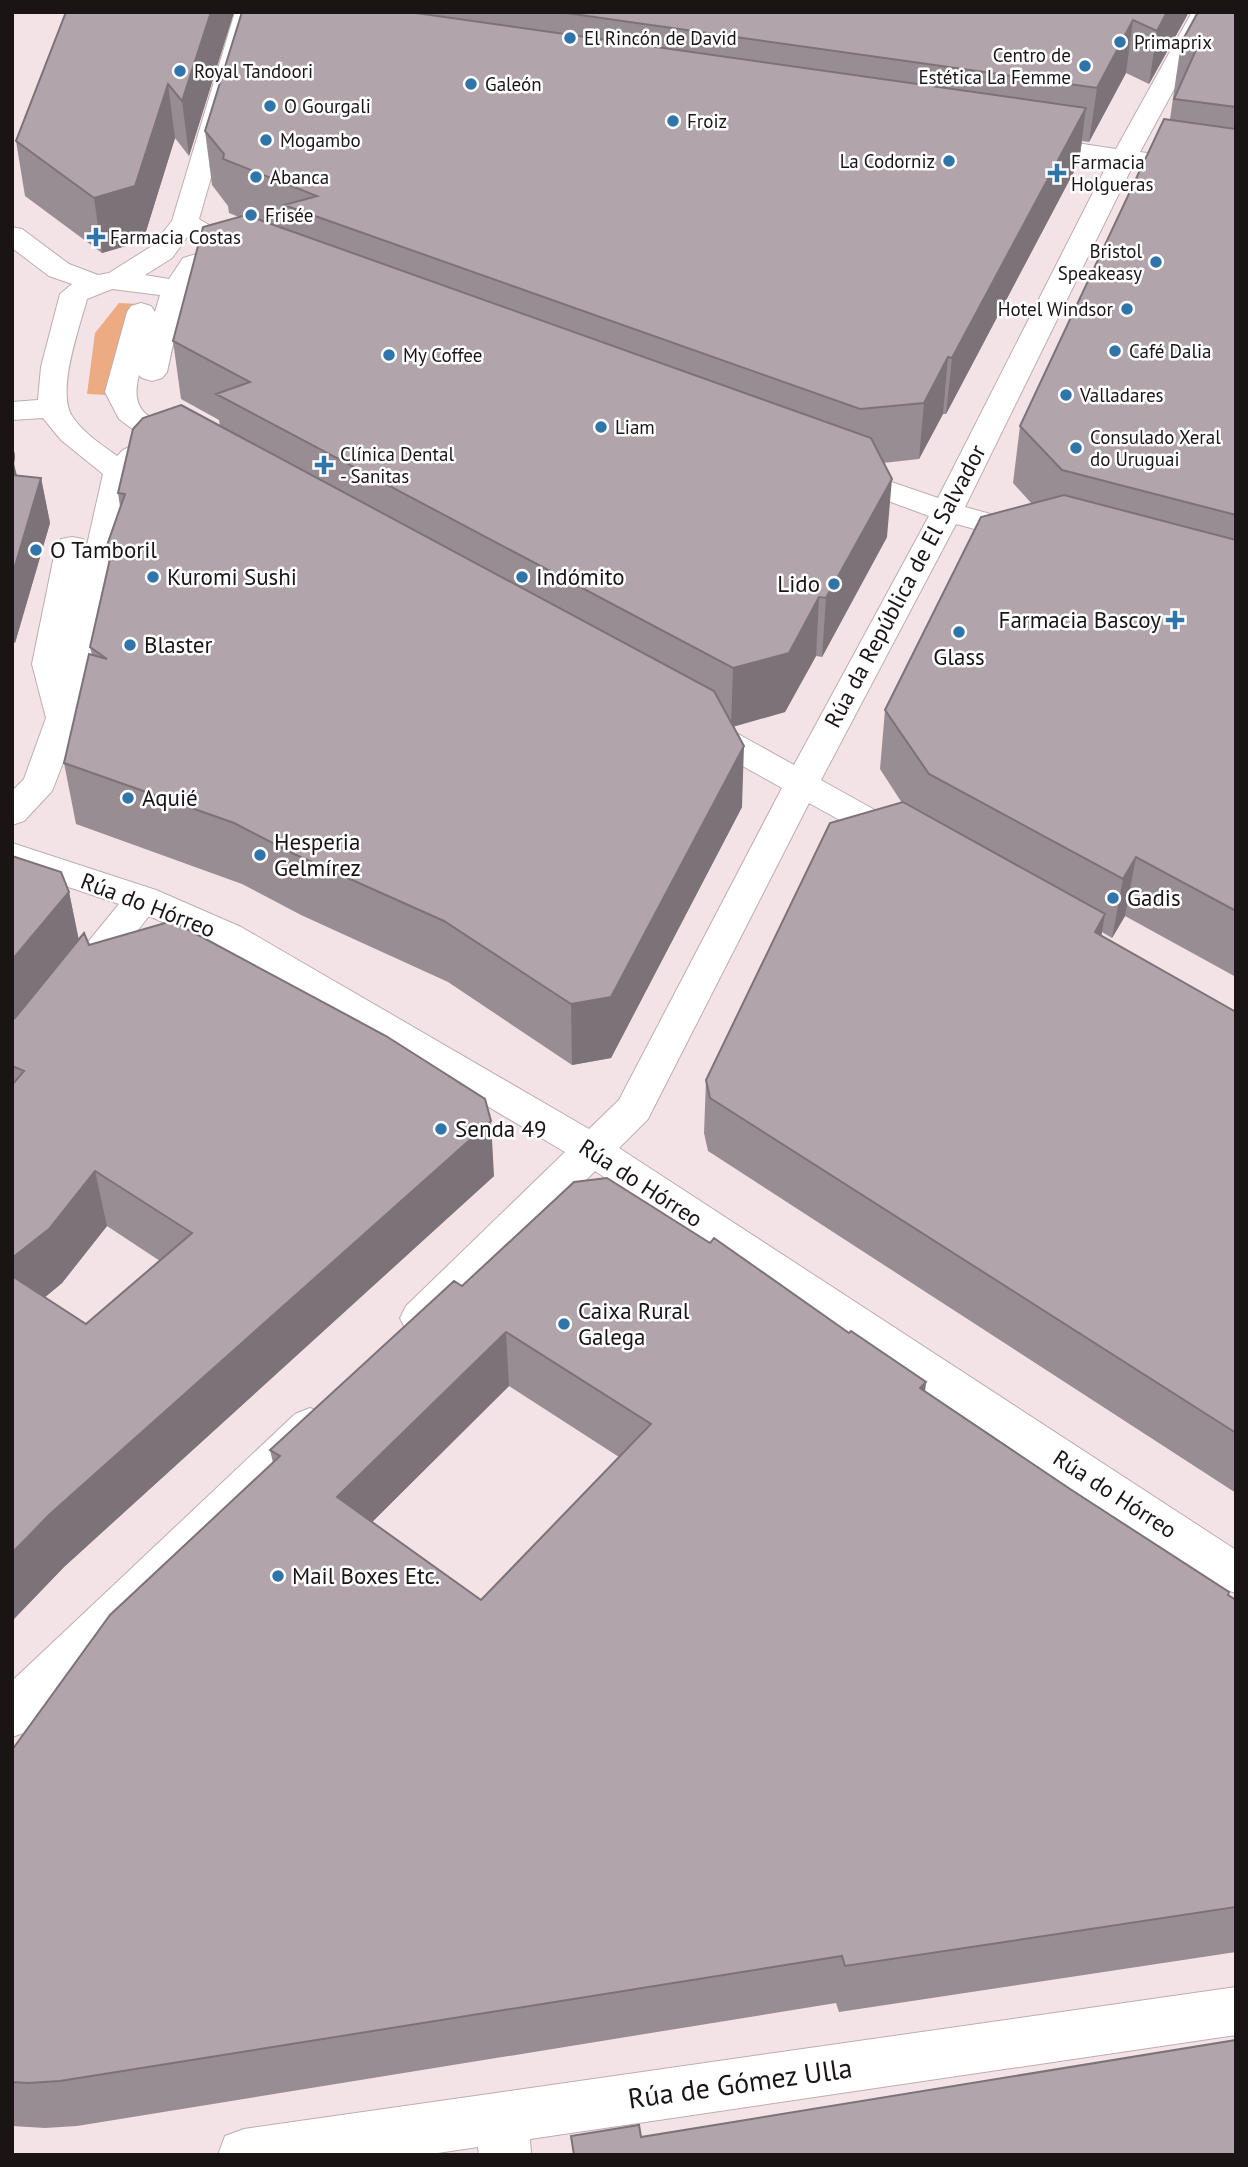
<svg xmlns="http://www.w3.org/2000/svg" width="1248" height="2167" font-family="'PT Sans',sans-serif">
  <rect width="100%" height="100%" fill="#f4e3e6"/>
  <path fill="#ecab81" d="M119,303L140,304L107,395L87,394L95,333Z"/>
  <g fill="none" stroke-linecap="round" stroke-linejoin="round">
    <defs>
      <path id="minor" d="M235,12H259L199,219C212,228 257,249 263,258L259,264C247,267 242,261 232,261C184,260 176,337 167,372L162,378L152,381L142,378L139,375C124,432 181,416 201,446L197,452L186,455L171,450L145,462L134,474L79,722L52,791L24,821L12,825V791L24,779L46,718L32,664L56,546L61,539L72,537L83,539L87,545L103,474L61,440L43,418L12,420V402L38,400L41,367L60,294L72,284L49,276L12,248V227L22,229L69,264L98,275L109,273L152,246L172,221ZM188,236L210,250L183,258L169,279L145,275L172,258ZM112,289L160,295L155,312L151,306L141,303L131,306L127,312L105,392L119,419L146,439L123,450L117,456C102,445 82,432 72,416C56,391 80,326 87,299Z
        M1192,12H1216L1140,152L1236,166V182L1132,167L965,507L1038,527L1043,534L1038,541L1027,543L956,524L821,780L916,833L922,841L916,849L904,853L892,849L809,803L653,1109L648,1119L619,1148L1236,1550V1593L1220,1588L595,1171L436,1330L421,1334L406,1330L400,1318L406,1306L565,1152L215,945L149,916L26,1072L12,1076V1035L119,904L12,868V843L156,890L241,927L589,1129L619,1100L782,788L687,735L682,727L687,719L699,716L711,719L794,765L929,516L831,480L827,474L831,468L842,465L938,498L1108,163L1030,152L1021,150L1017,144L1021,138L1030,136L1116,149Z
        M310,1408L325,1414L331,1426L325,1438L35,1720L29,1731L12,1737V1681L295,1414Z
        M1236,1987V2035L530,2139L531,2155H479L478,2147L424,2155H218L225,2136L244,2129Z"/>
    </defs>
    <use href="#minor" stroke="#bdadb0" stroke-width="2"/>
    <use href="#minor" fill="#fff" fill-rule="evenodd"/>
  </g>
  <path fill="#988d93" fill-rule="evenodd" d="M234,12L189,156L175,138L143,241L102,253L25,196L16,141Z
    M242,12H1189L1149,84L1126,73L1089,142L1082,141L1079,162L946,414H943L919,459L883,463L887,537L822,657L816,656L785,712L733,727L742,807L611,1058L572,1065L448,982L301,915L242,884L76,824L64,763L92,655L90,647L109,566L106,548L120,507L118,493L220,426L219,420L181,399L173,341L239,217L229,213L228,206L212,185L205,131Z
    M1236,12V977L1125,916L1112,938L1102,932L1101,936L1236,1012V1493L708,1151L704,1133L706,1080L902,803L880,769L885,710L1032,504L1013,483L1020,426L1170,119L1181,43Z
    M12,441L15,456L14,464L17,475L41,478L50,523L15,643L12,641Z
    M12,856L69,892L79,940L494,1176L64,1567L12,1621ZM107,1226L160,1261L86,1324L45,1297L62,1283Z
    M462,1286L849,1333L926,1382L925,1391L1236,1600V1952L839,2012L836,2003L77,2126L45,2128L12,2126V1750L273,1463L270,1450ZM509,1386L619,1457L481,1600L372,1522Z"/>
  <path fill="#7c7378" d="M211,12H234L189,156L182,101Z
    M1167,12H1189L1149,84L1157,31Z
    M1133,20L1126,73L1089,142L1097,88Z
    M168,84L175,138L143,241L102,253L94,198Z
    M1086,108L1079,162L946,414L952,358Z
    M948,357L943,414L919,459L924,403Z
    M12,441L15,456L14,464L19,490L12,482Z
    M41,478L50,523L15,643L12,629V576Z
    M892,479L887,537L822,657L826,598Z
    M819,597L816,656L785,712L731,727L733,668Z
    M744,746L742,807L611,1058L572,1065L571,1004Z
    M1136,857L1125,916L1112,938L1123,879Z
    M69,892L80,947L12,1031V960Z
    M1105,914L1096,967L1095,932Z
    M491,1121L494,1176L64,1567L12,1621V1553L50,1514Z
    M95,1171L107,1226L62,1283L14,1323L12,1315V1258Z
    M506,1332L509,1386L344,1550L337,1497Z
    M926,1382L919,1436L920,1388Z"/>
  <path fill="#b1a4ab" stroke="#7c7378" stroke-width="2" fill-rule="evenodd" d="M66,12H211L182,101L168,84L135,186L94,198L16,141Z
    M242,12H409L1086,108L952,358L948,357L924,403L860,409L284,205L317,196L223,159L224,154L205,131Z
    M559,12H1167L1157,31L1133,20L1097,88Z
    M1198,12H1236V107L1174,99L1196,50L1181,43Z
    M1164,119L1236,129V515L1062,470L1020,426Z
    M246,215L871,438L892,479L826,598L819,597L789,653L733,668L216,394L250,382L173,341L203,227Z
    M181,405L714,691L744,746L611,997L571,1004L444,921L294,854L234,823L64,763L89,654L107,659L90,647L112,550L106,548L125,494L118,493L133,429L143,418Z
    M12,475L41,478L12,576Z
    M1064,495L1236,540V911L1136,857L1123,879L929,774L885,710L981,517Z
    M903,802L1105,914L1095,932L1236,1012V1433L710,1098L706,1080L830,823Z
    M12,856L61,872L69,892L12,960Z
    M172,921L386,1036L485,1099L491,1121L50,1514L12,1553V1276L86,1324L192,1233L95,1171L49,1229L12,1258V1085L24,1071L12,1066V1019L15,1018L84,933L89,945Z
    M607,1178L710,1243L714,1238L849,1333L851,1331L926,1382L920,1388L1070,1489L1229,1592L1228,1595L1236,1600V1907L845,1966L842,1956L60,2081L28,2083L12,2082V1750L110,1615L280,1456L270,1450L454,1281L462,1286L574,1182ZM506,1332L651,1424L481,1600L337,1497Z
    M1236,2040V2155H574L571,2136L639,2125L641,2137Z"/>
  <g fill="#3075aa" stroke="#fff" stroke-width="2.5">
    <circle cx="570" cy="38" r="7"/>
    <circle cx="1120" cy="42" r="7"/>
    <circle cx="1085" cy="66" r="7"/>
    <circle cx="180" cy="71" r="7"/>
    <circle cx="471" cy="84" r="7"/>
    <circle cx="270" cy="106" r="7"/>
    <circle cx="673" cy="121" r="7"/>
    <circle cx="266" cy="140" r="7"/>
    <circle cx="949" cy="161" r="7"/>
    <path d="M1053.5 162.5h7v7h7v7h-7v7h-7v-7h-7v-7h7z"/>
    <circle cx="256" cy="177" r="7"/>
    <circle cx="251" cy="215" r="7"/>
    <path d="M92.5 226.5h7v7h7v7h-7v7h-7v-7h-7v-7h7z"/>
    <circle cx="1156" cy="262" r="7"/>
    <circle cx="1127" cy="309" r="7"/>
    <circle cx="1115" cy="351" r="7"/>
    <circle cx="389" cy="355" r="7"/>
    <circle cx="1066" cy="395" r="7"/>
    <circle cx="601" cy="427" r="7"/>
    <circle cx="1076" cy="448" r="7"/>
    <path d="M320.5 454.5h7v7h7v7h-7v7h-7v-7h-7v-7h7z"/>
    <circle cx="36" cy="550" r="7"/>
    <circle cx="153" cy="577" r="7"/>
    <circle cx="522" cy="577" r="7"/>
    <circle cx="834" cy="584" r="7"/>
    <path d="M1171.5 609.5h7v7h7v7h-7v7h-7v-7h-7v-7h7z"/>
    <circle cx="959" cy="632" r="7"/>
    <circle cx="130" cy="645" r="7"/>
    <circle cx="128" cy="798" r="7"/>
    <circle cx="260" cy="855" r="7"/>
    <circle cx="1113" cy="898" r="7"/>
    <circle cx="441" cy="1129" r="7"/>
    <circle cx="564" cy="1324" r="7"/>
    <circle cx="278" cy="1576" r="7"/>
  </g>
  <g text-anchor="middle" stroke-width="5" stroke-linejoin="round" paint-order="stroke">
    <g font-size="19" fill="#1a1415" stroke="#fff" text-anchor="start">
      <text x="584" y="45">El Rincón de David</text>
      <text x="1134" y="49">Primaprix</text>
      <text x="1071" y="62" text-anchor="end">Centro de<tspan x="1071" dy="22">Estética La Femme</tspan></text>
      <text x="194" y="78">Royal Tandoori</text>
      <text x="485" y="91">Galeón</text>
      <text x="284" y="113">O Gourgali</text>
      <text x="687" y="128">Froiz</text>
      <text x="280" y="147">Mogambo</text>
      <text x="935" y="168" text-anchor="end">La Codorniz</text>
      <text x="1071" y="169">Farmacia<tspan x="1071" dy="22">Holgueras</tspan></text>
      <text x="270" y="184">Abanca</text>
      <text x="265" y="222">Frisée</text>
      <text x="110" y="244">Farmacia Costas</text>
      <text x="1142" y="258" text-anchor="end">Bristol<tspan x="1142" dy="22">Speakeasy</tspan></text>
      <text x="1113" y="316" text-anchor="end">Hotel Windsor</text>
      <text x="1129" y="358">Café Dalia</text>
      <text x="403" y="362">My Coffee</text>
      <text x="1080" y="402">Valladares</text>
      <text x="615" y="434">Liam</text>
      <text x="1090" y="444">Consulado Xeral<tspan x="1090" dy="22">do Uruguai</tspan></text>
      <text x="340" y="461">Clínica Dental<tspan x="340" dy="22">- Sanitas</tspan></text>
    </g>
    <g font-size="23" fill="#1a1415" stroke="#fff" text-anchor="start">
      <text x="50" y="558">O Tamboril</text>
      <text x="167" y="585">Kuromi Sushi</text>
      <text x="536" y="585">Indómito</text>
      <text x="820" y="592" text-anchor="end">Lido</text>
      <text x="1161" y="628" text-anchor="end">Farmacia Bascoy</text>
      <text x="144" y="653">Blaster</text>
      <text x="959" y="665" text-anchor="middle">Glass</text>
      <text x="142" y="806">Aquié</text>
      <text x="274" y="850">Hesperia<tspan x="274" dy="26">Gelmírez</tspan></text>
      <text x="1127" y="906">Gadis</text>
      <text x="455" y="1137">Senda 49</text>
      <text x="578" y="1319">Caixa Rural<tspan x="578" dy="26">Galega</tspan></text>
      <text x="292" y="1584">Mail Boxes Etc.</text>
    </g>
    <g font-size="23" fill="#1a1415" stroke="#fff">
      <text transform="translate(905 586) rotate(-62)" y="8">Rúa da República de El Salvador</text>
      <text transform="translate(148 905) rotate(21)" y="8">Rúa do Hórreo</text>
      <text transform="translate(641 1183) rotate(33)" y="8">Rúa do Hórreo</text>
      <text transform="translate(1115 1494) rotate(33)" y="8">Rúa do Hórreo</text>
    </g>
    <g font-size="28" fill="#1a1415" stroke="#fff">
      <text transform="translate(740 2083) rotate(-8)" y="10">Rúa de Gómez Ulla</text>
    </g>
  </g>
  <rect width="1248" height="2167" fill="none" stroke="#1a1415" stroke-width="28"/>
</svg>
